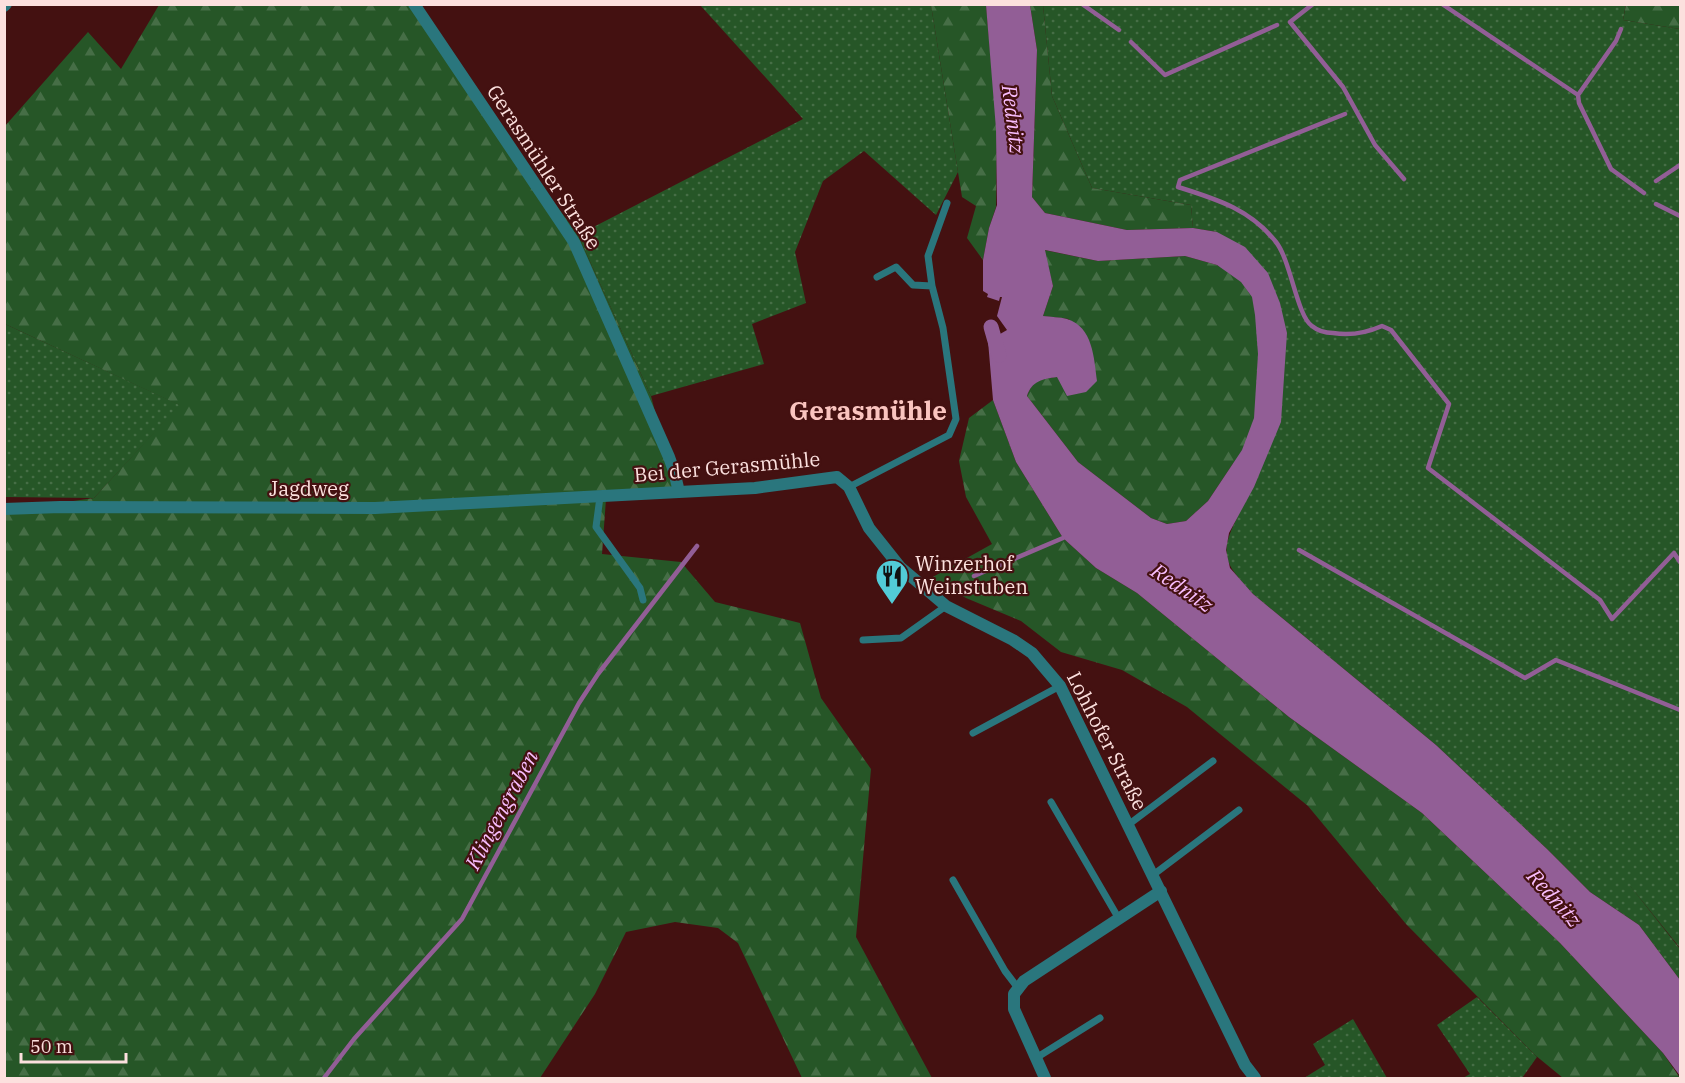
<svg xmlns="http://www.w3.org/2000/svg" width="1685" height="1083" font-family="'IBM Plex Serif',serif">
  <defs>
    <pattern id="green-dots" width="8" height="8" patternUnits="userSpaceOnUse" patternTransform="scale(1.5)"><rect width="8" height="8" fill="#265627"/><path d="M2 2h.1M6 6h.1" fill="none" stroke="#466e46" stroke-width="1.8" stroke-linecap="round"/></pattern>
    <pattern id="forest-firs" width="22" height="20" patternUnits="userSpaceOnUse" patternTransform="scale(1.5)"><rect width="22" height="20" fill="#265627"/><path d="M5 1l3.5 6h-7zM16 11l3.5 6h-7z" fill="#466e46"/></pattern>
  </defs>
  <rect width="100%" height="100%" fill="#411"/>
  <path fill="url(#green-dots)" d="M1626,4L1623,20L1680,29V948L1627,882L1680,949V980L1639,925L1590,892L1547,849L1436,745L1253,594C1227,565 1217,557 1237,518L1217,232L1193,228L1191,205L1092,188L1052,96L1043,5Z
    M700,5H931L958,172L936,215L864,151L823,181L795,252L806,303L752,324L764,364L651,396L578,235L803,119Z
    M5,324L180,405L94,498L5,497Z
    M1477,997L1537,1057L1522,1078H1463L1470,1074L1437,1025Z
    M1353,1019L1387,1078H1304L1325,1065L1313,1044Z"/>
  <path fill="url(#forest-firs)" d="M159,5H409L578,235L651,396L675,490L606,499L602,554L681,562L715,602L800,623L821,698L871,769L856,937L932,1078H802L738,943L718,928L675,922L626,932L595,994L540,1078H5L4,511L94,498L179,405L5,324V126L88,32L121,69Z
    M931,5H986L997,129L996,207L989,228L983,260L967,238L976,206L962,197Z
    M1030,5H1043L1052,96L1092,188L1191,205L1193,228L1127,230L1045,213L1032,197L1037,50Z
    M1626,5H1680V29L1623,20Z
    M1044,250L1098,261L1185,256L1217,265L1241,282L1252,297L1255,315L1258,354L1254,418L1242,450L1208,501L1186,521L1167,524L1151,518L1078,462L1027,396C1033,379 1041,379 1057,377L1069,319L1043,316L1053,286Z
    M993,400L1016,462L1063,538L1096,568L1137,593L1289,717L1422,813L1560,943L1663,1053L1680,1078H1563L1535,1055L1406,924L1308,806L1187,707L1122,670L1061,652L1021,621L966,598L931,578L992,544L966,497L959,461L969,418Z"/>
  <path fill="#925e96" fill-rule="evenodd" d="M986,5H1030L1037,50L1032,197L1045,213L1127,230L1193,228L1217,232L1245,247L1268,273L1280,303L1287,333L1281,422L1254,487L1229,533L1226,550L1230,568L1253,594L1436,745L1547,849L1590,892L1639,925L1680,980V1076L1663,1053L1560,943L1422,813L1289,717L1137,593L1096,568L1063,538L1016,462L993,400L988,341L1007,330L997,316L1002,297H1000L999,301L987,297L988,294L983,291V260L989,228L997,205L996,129ZM1045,250L1098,261L1185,256L1217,265L1241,282L1252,297L1255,315L1258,354L1254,418L1242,450L1208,501L1186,521L1167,524L1151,518L1078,462L1027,396C1032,381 1042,379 1057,377L1067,396L1086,392L1097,381C1094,358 1093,327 1067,319C1060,317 1051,317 1043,316L1053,286Z"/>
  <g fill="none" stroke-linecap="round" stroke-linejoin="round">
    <path stroke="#925e96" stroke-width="4.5" d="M1082,4L1119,30
      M1313,4L1290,22L1343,87L1375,145L1404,179
      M1442,4L1578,95L1579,103L1611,169L1644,193
      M1131,42L1165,75L1277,25
      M1578,95L1616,41L1621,29
      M1345,114L1180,180L1178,187C1216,199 1250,209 1276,242C1291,261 1297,316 1312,326C1318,331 1326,333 1333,333C1351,336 1366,333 1382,326L1391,330L1449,404L1428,468L1600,600L1612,619L1674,553L1680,562
      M1656,181L1680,165
      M1656,204L1680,216
      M1299,550L1525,678L1556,660L1680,710
      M974,576L1063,538
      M324,1078L354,1039L462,919L579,703L598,674L697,546"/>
    <path stroke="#925e96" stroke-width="15" d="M991,327L999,355"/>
    <path stroke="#2a767d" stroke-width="7" d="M877,277L896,267L913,285L932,286
      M849,487L949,435L956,419L943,328L932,286L928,256L947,203
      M600,497L596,527L640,588L643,600
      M863,640L901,638L946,606
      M973,733L1060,686
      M1051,802L1119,919
      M1128,825L1213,761
      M1153,875L1239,810
      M953,880L1005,971L1018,988
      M1036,1058L1100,1018"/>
    <path stroke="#2a767d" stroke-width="12" d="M414,4L574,242L669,457L674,471L679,492
      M4,6L6,4
      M4,509L60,507L375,508L755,488L837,477L849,487L869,528L900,567L946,606L1013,640L1032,653L1060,686L1245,1065L1255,1078
      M1045,1078L1014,1009V994L1024,981L1161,891"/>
  </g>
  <defs>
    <symbol id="restaurant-pin" viewBox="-11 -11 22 30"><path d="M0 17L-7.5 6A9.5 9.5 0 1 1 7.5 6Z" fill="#52cbd7" stroke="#411"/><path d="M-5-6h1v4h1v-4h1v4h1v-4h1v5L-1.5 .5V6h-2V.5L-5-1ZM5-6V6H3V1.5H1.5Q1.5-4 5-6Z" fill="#111"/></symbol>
  </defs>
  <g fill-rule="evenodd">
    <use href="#restaurant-pin" x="873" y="557" width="38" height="52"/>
  </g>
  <g text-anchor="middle" stroke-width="4.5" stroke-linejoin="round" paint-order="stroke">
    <g font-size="20" fill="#fce0de" stroke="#411">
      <text transform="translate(544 167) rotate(57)" y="7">Gerasmühler Straße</text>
      <text transform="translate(727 467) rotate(-5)" y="7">Bei der Gerasmühle</text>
      <text x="309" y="496">Jagdweg</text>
      <text transform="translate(1107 741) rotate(63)" y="7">Lohhofer Straße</text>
    </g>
    <g font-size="20" fill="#fce0de" stroke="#411" text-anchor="start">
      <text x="915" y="571">Winzerhof<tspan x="915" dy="23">Weinstuben</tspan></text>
    </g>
    <g font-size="21" font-style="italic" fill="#f8bdfd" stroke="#411">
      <text transform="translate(1013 119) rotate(83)" y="7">Rednitz</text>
      <text transform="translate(1182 588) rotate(34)" y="7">Rednitz</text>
      <text transform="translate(502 810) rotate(-62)" y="7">Klingengraben</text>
      <text transform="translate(1554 898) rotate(48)" y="7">Rednitz</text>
    </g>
    <g font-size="26" font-weight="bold" fill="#fac4bf" stroke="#411">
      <text x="868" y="420">Gerasmühle</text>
    </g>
  </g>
  <rect width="1685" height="1083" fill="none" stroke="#fce0de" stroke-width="12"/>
  <path d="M21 1053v9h105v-9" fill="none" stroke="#fce0de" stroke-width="3"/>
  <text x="30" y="1053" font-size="18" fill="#fce0de" stroke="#441111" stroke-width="4.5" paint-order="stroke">50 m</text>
</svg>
